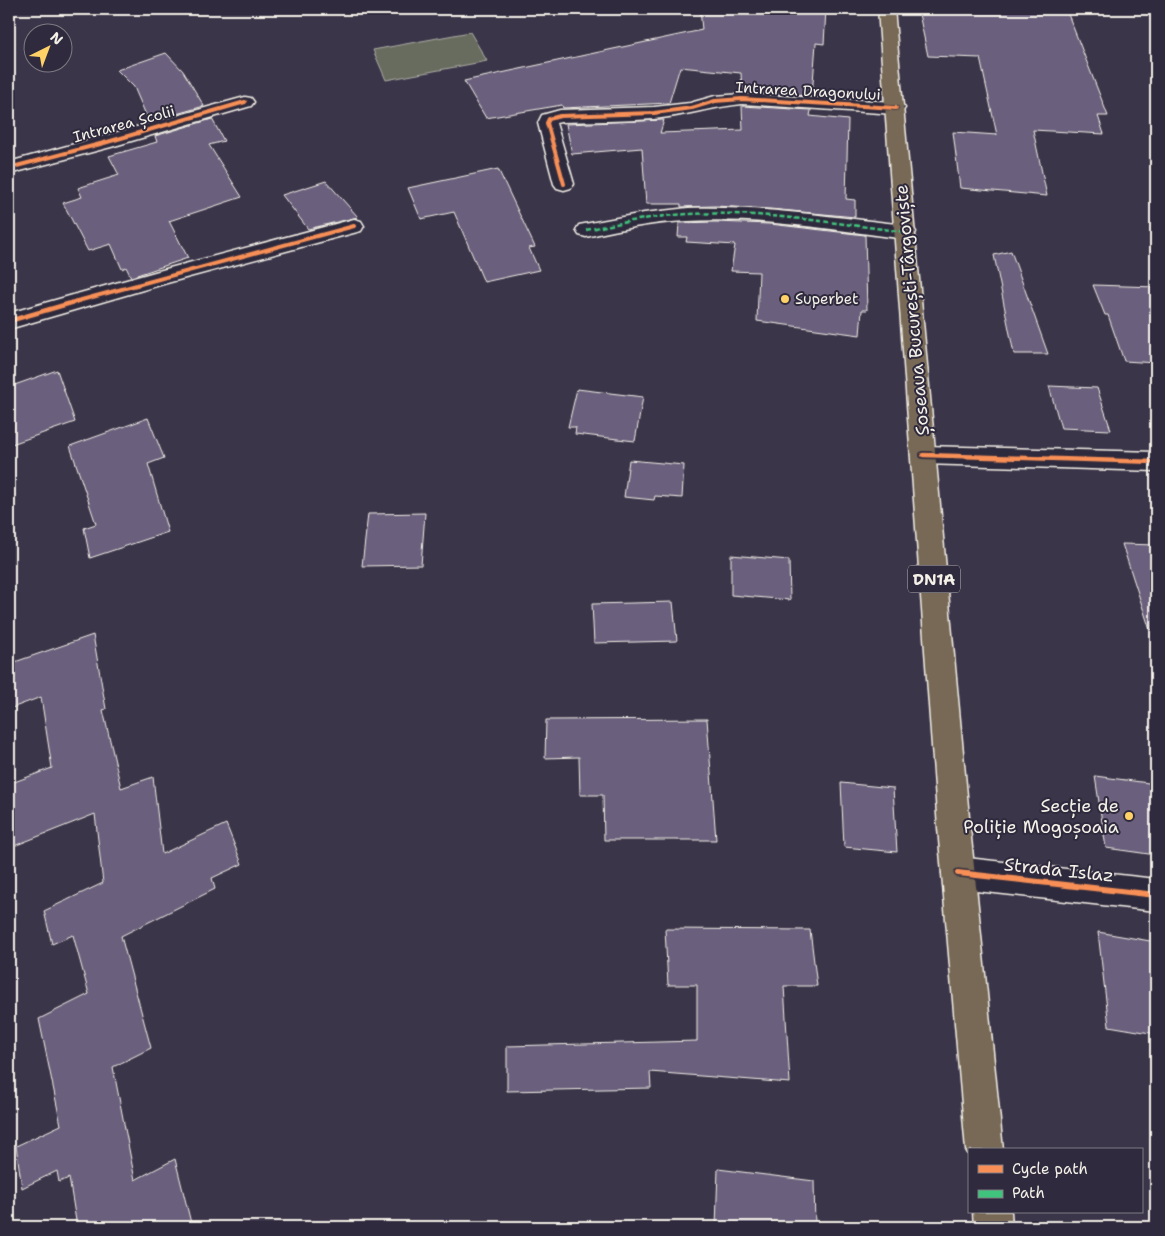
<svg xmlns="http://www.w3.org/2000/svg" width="1165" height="1236" font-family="'Shantell Sans',sans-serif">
  <rect width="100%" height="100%" fill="#3b354a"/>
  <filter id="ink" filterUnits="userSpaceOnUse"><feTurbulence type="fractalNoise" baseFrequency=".02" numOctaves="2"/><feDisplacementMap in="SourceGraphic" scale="10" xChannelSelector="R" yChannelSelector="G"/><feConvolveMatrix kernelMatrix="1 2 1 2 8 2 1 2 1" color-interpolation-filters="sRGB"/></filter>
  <g filter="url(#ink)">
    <path fill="#676c5f" stroke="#aeaea4" d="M470,32L487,61L386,80L373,50Z"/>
    <path fill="#6a607d" stroke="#f4f1e8" d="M700,9H826L824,44L816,43L812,96L742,92L741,73L680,67L669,103L563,108L562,105L486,118L464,81L702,30Z
      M918,9H1066L1108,116H1098L1104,134L1033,130L1047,196L960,188L953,132L997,135L980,58L928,56Z
      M166,53L183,71L204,106L149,122L134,87L117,70Z
      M742,106L811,110L810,116L848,120L846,199L855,200V217L770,209L715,206L681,207V204H646L642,148L572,154L566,124L664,120L660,133L743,130Z
      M212,119L224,141L209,145L242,197L169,221L188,258L131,277L126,267L122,269L111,244L88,251L63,203L82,197L78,188L119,175L109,156L157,142L155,136Z
      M498,169L535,247L529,248L539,270L484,282L454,212L421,219L408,188Z
      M326,181L358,217L308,229L282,195Z
      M715,222L770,224L865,235L867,310H862L860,335L757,321L759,272L731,271L735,245L686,242L687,237H678L679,223Z
      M1011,251L1048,354H1014L994,255Z
      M1093,285L1156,287V363L1124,361L1108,315H1105Z
      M57,370L75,422L9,445V387Z
      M1049,386L1097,388L1111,430L1061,428Z
      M577,389L643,397L635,441L575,434L576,427H568Z
      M148,418L164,458L148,464L168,532L90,558L84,528L96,524L70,446Z
      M629,460L684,465L682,498L655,496L654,500L624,497Z
      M425,513L421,565L362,566L368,514Z
      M1122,544L1156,545V629L1150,630Z
      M731,555L789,560L790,600L731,595Z
      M673,602L677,641L594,643L592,604Z
      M93,635L106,709L103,710L121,788L153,777L162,854L226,824L242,864L212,878L215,889L121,936L151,1048L113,1067L135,1180L175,1159L192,1227H77L69,1178L59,1182L57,1171L22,1188L16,1146L61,1125L39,1019L89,994L73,935L52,944L44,911L103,883L95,814L9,848V784L52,768L41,697L9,709V664Z
      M707,719L716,840H604L603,795H580L579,757L545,758L546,720Z
      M1095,776L1156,784V855L1106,848Z
      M841,783L893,788L897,852L844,847Z
      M665,929L810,930L817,986H784L790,1083L650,1072L651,1088L507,1091V1046L697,1041V985H668Z
      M1098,932L1156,942V1034L1109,1026Z
      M718,1169L814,1181L815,1227H716Z"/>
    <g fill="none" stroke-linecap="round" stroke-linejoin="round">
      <defs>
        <path id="street" d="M742,94L896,102L902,104L905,108L902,112L896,114L742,104C712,107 684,116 654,119C623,121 592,121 561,122L556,123L574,184L571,188L564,190L557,188L554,184L538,123L542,115L560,110L654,107L690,103L715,96Z
          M245,97L251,98L254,102L251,106L111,147L9,174V162Z
          M688,208C761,206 834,217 906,225L913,227L916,232L913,237L906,239C834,230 761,217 688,221C654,222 620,229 586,237L579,235L576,230L579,225L644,213Z
          M354,219L361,221L364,226L361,231L167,283L9,329V313L162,270Z
          M923,446L1156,452V471L923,464L914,462L911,455L914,448Z
          M958,857L1156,879V911L958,889L947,884L942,873L947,862Z"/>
        <path id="primary" d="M878,9H894L970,828L1003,1150H969V1155L966,1150L938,828Z
          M973,1212H1011L1012,1227H974Z"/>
      </defs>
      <use href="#street" stroke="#f4f1e8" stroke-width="3"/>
      <use href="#primary" stroke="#f4f1e8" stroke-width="3"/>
      <use href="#street" fill="#2f2a3d" fill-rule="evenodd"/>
      <use href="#primary" fill="#776954" fill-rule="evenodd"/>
      <path stroke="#40c37c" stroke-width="2.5" stroke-dasharray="5 2.5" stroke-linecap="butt" d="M586,230C620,223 654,216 688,214C761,211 834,223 906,232"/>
      <defs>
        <path id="cycleway-far2" d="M9,168L104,143L245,102
          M564,184L547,123L549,119L560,116L654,113L692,108L715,101L742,99L896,108
          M74,302L354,226"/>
        <path id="cycleway-far1" d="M9,321L78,301
          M923,455L1156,462"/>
        <path id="cycleway" d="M958,873L1156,895"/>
      </defs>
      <use href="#cycleway-far2" stroke="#2f2a3d" stroke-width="5.5"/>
      <use href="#cycleway-far1" stroke="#2f2a3d" stroke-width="8"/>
      <use href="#cycleway" stroke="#2f2a3d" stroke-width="9"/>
      <use href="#cycleway-far2" stroke="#f78f57" stroke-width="4"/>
      <use href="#cycleway-far1" stroke="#f78f57" stroke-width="4.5"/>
      <use href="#cycleway" stroke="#f78f57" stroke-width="6"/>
    </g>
  </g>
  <g fill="#ffd166" stroke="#2f2a3d" stroke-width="2">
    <circle cx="785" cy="299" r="5"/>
    <circle cx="1129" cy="816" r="5"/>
  </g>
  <g text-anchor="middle" stroke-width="4" stroke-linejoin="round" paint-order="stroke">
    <g font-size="15" fill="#f4f1e8" stroke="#2f2a3d">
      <text transform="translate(808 91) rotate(3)" y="5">Intrarea Dragonului</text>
      <text transform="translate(124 124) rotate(-15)" y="5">Intrarea Școlii</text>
    </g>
    <g font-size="15" fill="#f4f1e8" stroke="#2f2a3d" text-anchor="start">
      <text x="795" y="304">Superbet</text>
    </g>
    <rect fill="#2f2a3d" stroke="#b9b5b5" stroke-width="1" x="908" y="565.5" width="52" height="27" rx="4"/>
    <g font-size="16" font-weight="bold" fill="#f4f1e8">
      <text x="934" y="585">DN1A</text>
    </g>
    <g font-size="18" fill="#f4f1e8" stroke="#2f2a3d">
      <text transform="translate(912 310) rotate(-95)" y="6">Șoseaua București-Târgoviște</text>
      <text transform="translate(1059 870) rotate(6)" y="6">Strada Islaz</text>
    </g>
    <g font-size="18" fill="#f4f1e8" stroke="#2f2a3d" text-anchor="end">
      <text x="1119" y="812">Secție de<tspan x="1119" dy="21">Poliție Mogoșoaia</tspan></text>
    </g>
  </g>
  <rect width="1165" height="1236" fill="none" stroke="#2f2a3d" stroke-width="30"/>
  <rect x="15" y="15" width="1135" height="1206" fill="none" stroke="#f4f1e8" stroke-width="2" filter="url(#ink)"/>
  <rect x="968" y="1148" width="175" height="65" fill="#2f2a3d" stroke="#7e7a81"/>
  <rect x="978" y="1165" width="25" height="8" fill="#f78f57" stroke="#7e7a81"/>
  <text x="1012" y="1174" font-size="15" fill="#f4f1e8">Cycle path</text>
  <rect x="978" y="1190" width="25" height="8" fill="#40c37c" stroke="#7e7a81"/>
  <text x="1012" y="1198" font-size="15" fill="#f4f1e8">Path</text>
  <g transform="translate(48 48) rotate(42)"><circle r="24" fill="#2f2a3d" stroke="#7e7a81"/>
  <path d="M0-4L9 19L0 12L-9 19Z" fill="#ffd166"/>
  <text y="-8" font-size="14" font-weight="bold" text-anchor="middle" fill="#f4f1e8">N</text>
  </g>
</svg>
